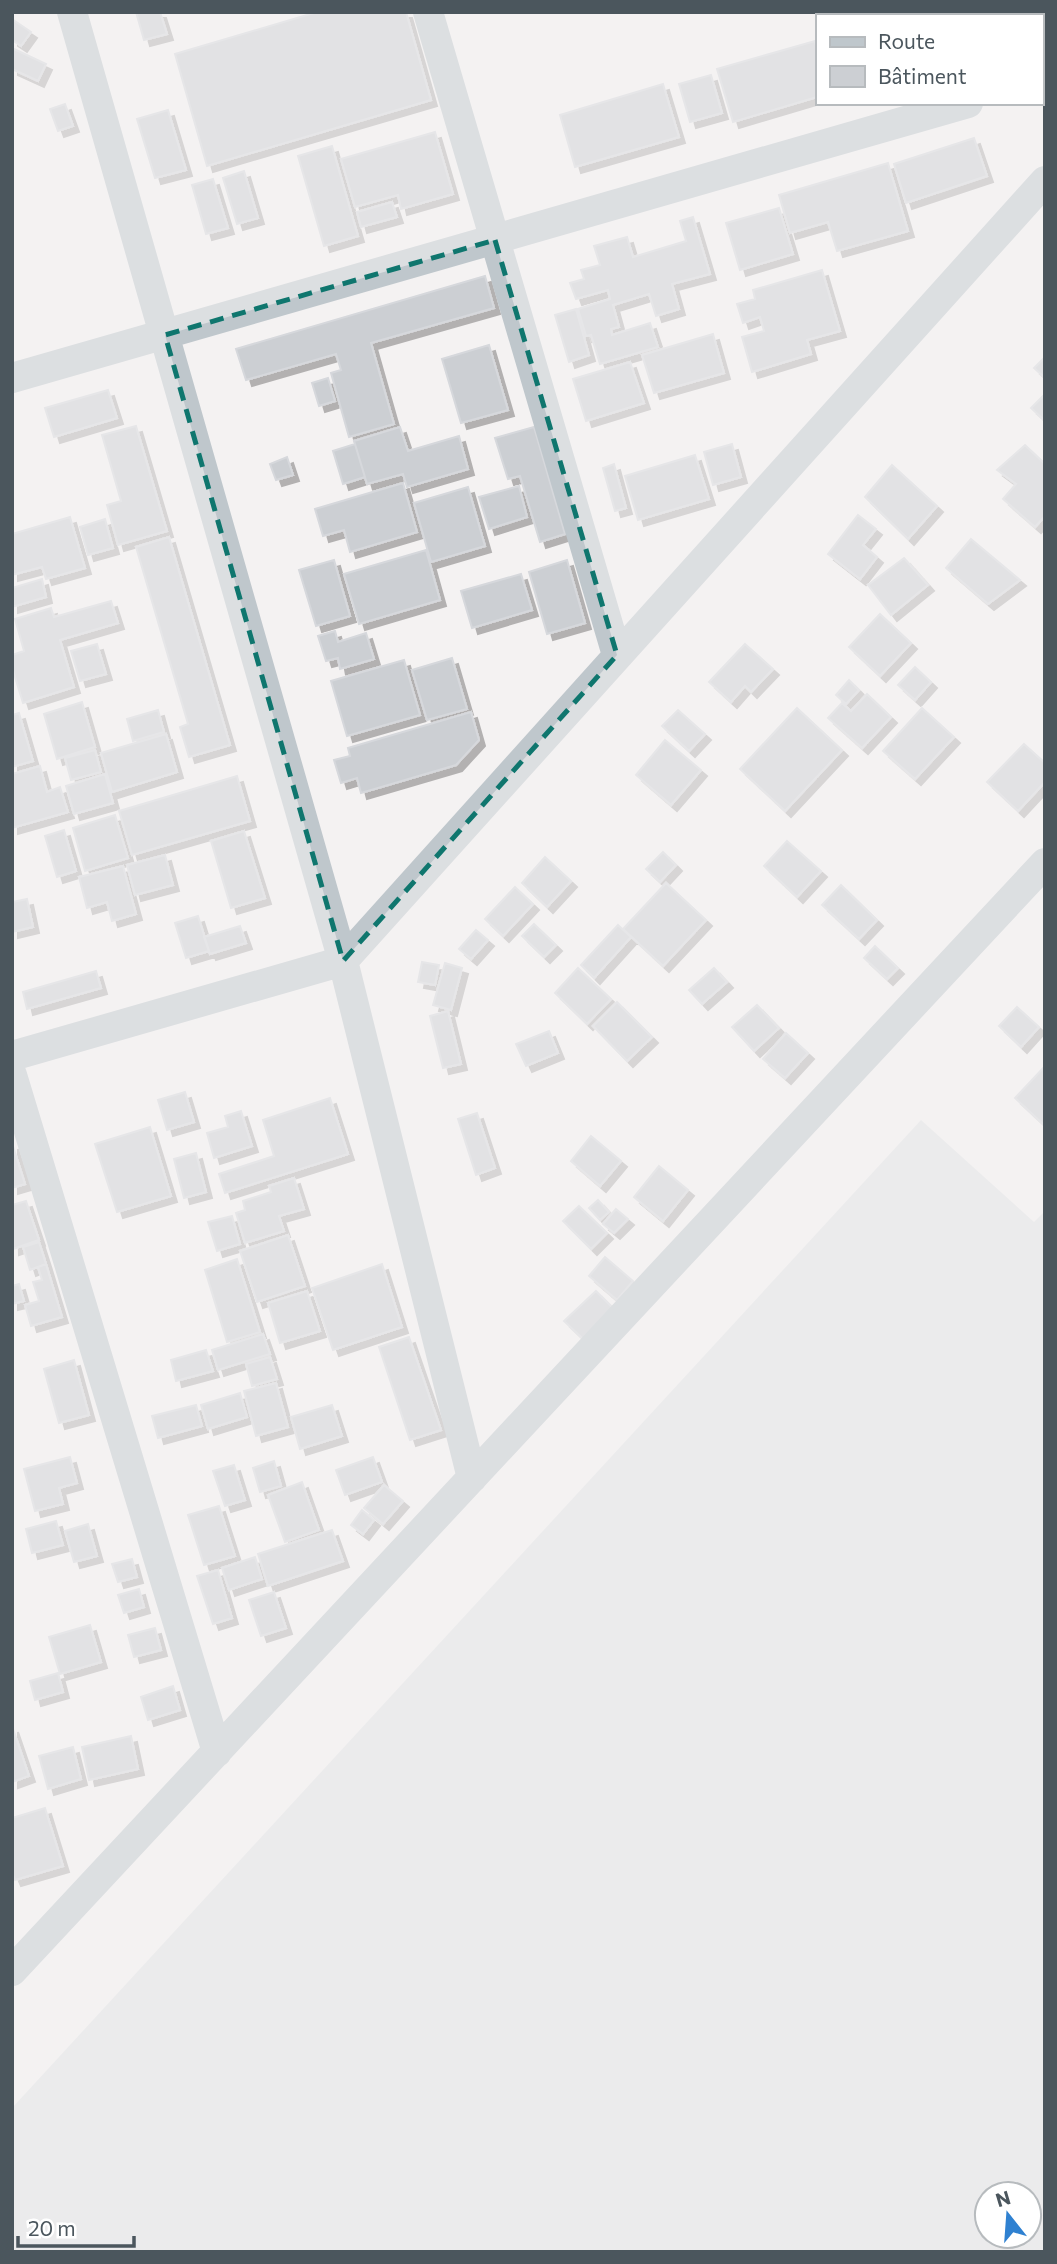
<svg xmlns="http://www.w3.org/2000/svg" width="1057" height="2264" font-family="Commissioner,sans-serif">
  <defs>
    <filter id="shadow"><feDropShadow dx="6" dy="6" stdDeviation="0" flood-color="#0004"/></filter>
  </defs>
  <rect width="100%" height="100%" fill="#f4f2f2"/>
  <path fill="#e1e3e5" fill-rule="evenodd" d="M921,1120L1034,1222L1045,1211V2252H12V2108ZM987,2194H1029V2236H987Z"/>
  <path fill="#cccfd3" stroke="#d6d8dc" stroke-width="2" filter="url(#shadow)" d="M136,12H160L167,34L144,40Z
    M317,12H406L431,100L207,166L175,54Z
    M970,12H1009L1010,16H971Z
    M12,19L31,32L21,46L12,40Z
    M815,41L817,50V97L733,122L717,69Z
    M12,48L46,64L38,81L12,69Z
    M711,75L722,113L690,122L679,84Z
    M663,84L679,137L575,167L560,115Z
    M65,104L73,126L58,131L50,109Z
    M168,110L186,170L155,178L137,119Z
    M435,132L453,194L401,209L398,195L355,207L341,159Z
    M974,138L987,176L906,203L894,164Z
    M332,146L358,236L324,246L298,156Z
    M888,163L908,231L837,251L828,222L790,233L779,195Z
    M244,171L258,218L237,224L223,178Z
    M213,179L228,228L206,234L192,185Z
    M392,202L397,217L361,227L357,212Z
    M779,208L793,254L740,270L726,223Z
    M693,217L710,274L672,284L679,309L656,316L649,294L613,305L619,327L611,329L612,335L650,323L658,347L600,364L591,335L586,336L578,309L610,299L608,290L576,299L570,283L584,279L581,270L600,265L594,246L627,237L633,257L686,241L680,221Z
    M822,270L840,331L807,340L811,354L752,372L742,337L764,331L760,317L743,323L737,304L755,299L753,290Z
    M485,276L494,308L371,343L394,424L349,437L331,373L341,370L336,354L246,380L236,349Z
    M576,309L589,355L569,362L555,315Z
    M713,334L724,373L654,393L642,355Z
    M489,345L508,410L461,423L442,359Z
    M1045,357V378L1034,368Z
    M630,362L644,403L586,421L573,379Z
    M328,378L335,401L319,406L312,383Z
    M108,390L117,418L54,437L45,408Z
    M1045,394V421L1031,408Z
    M136,426L167,531L118,545L107,505L121,501L102,435Z
    M400,427L408,451L459,436L468,469L407,487L403,474L367,484L354,441Z
    M534,427L565,534L540,542L520,476L508,479L495,438Z
    M355,444L365,477L343,484L333,451Z
    M732,444L741,477L713,485L704,452Z
    M1025,445L1045,464V516L1035,527L1003,499L1016,484L997,470Z
    M695,455L709,499L638,520L625,476Z
    M287,457L293,475L276,480L270,464Z
    M614,464L626,508L615,511L603,468Z
    M892,465L937,506L908,539L865,497Z
    M403,483L417,532L350,552L344,530L323,536L315,509Z
    M519,486L527,517L489,529L479,497Z
    M468,487L485,546L431,562L414,503Z
    M858,515L876,529L863,545L877,557L860,579L828,554Z
    M70,517L85,568L46,579L42,567L12,575V534Z
    M105,519L113,548L88,555L80,527Z
    M169,537L230,745L189,757L180,727L188,724L136,547Z
    M971,539L1020,580L988,604L946,568Z
    M426,550L440,600L359,624L344,574Z
    M904,558L928,585L891,615L868,585Z
    M334,560L350,616L316,626L299,570Z
    M567,560L585,623L547,634L529,572Z
    M521,574L532,610L472,628L461,591Z
    M42,579L46,597L12,607V588Z
    M111,601L118,623L60,640L74,687L23,703L12,667V655L24,651L15,619L51,608L54,617Z
    M880,614L911,643L880,676L849,647Z
    M335,631L338,642L366,633L374,659L340,669L338,658L326,661L318,636Z
    M97,644L106,674L80,681L71,651Z
    M745,644L773,669L751,692L745,686L731,702L709,682Z
    M452,658L467,709L427,720L412,670Z
    M404,660L420,715L347,736L331,681Z
    M915,667L931,682L915,700L898,685Z
    M849,680L859,690L846,704L836,695Z
    M867,694L891,717L862,748L828,718L842,703L851,711Z
    M82,702L95,747L57,759L44,714Z
    M797,708L842,750L785,811L740,769Z
    M922,708L954,737L915,779L883,751Z
    M158,710L164,732L133,741L127,719Z
    M678,710L705,734L689,751L662,726Z
    M471,712L479,740L456,765L361,793L357,778L341,783L334,760L350,756L348,748Z
    M19,713L33,761L12,767V715Z
    M166,734L177,772L112,792L101,753Z
    M665,740L701,770L671,805L636,775Z
    M1024,744L1045,763V782L1018,811L987,782Z
    M95,750L101,772L71,780L65,758Z
    M40,766L47,792L60,787L68,812L12,828V774Z
    M105,774L113,803L74,814L66,786Z
    M237,776L250,821L132,855L119,811Z
    M115,815L128,858L85,871L73,828Z
    M64,830L76,871L57,877L45,836Z
    M244,831L265,898L231,908L211,841Z
    M787,841L821,871L797,897L764,866Z
    M663,852L676,865L660,882L646,869Z
    M165,855L173,885L135,895L127,865Z
    M545,857L571,881L547,907L522,883Z
    M123,866L136,914L112,921L107,902L87,908L79,877Z
    M666,883L706,920L663,966L623,929Z
    M841,885L877,920L859,939L822,905Z
    M515,887L533,904L503,936L485,919Z
    M27,899L33,927L12,932V902Z
    M198,916L209,951L186,958L175,923Z
    M534,924L556,945L544,957L522,936Z
    M618,925L631,937L594,978L581,965Z
    M240,926L246,943L210,954L204,937Z
    M476,930L488,940L471,959L459,949Z
    M875,946L898,968L887,979L864,958Z
    M422,962L439,965L435,985L418,982Z
    M445,963L462,968L451,1010L433,1005Z
    M578,968L611,999L587,1024L555,993Z
    M714,968L727,982L702,1004L689,990Z
    M96,971L101,988L27,1009L23,992Z
    M617,1002L652,1037L627,1061L593,1026Z
    M757,1005L779,1028L754,1051L732,1027Z
    M1017,1007L1039,1027L1021,1047L999,1026Z
    M448,1011L461,1064L443,1068L430,1016Z
    M549,1031L558,1053L526,1066L516,1044Z
    M786,1033L808,1053L785,1078L763,1059Z
    M1045,1066V1126L1015,1098Z
    M185,1092L194,1122L167,1130L158,1100Z
    M330,1098L348,1154L225,1193L219,1174L274,1156L263,1120Z
    M241,1111L252,1146L214,1158L207,1133L228,1127L225,1116Z
    M477,1113L495,1168L476,1175L458,1119Z
    M150,1127L171,1196L117,1212L95,1144Z
    M591,1136L621,1161L600,1186L571,1161Z
    M12,1143L25,1184L12,1188Z
    M196,1153L206,1192L184,1198L174,1159Z
    M659,1166L688,1190L663,1221L634,1197Z
    M294,1178L304,1209L279,1216L284,1231L245,1243L236,1213L245,1210L243,1201L271,1192L269,1186Z
    M598,1200L609,1212L600,1220L589,1208Z
    M26,1201L39,1240L13,1249L12,1205Z
    M579,1206L607,1233L591,1249L563,1221Z
    M616,1209L628,1219L614,1233L603,1224Z
    M232,1216L240,1244L217,1251L208,1222Z
    M288,1235L305,1286L257,1302L240,1251Z
    M39,1242L46,1264L30,1270L23,1247Z
    M605,1257L633,1281L617,1300L589,1276Z
    M237,1259L260,1332L227,1342L205,1270Z
    M46,1264L62,1317L31,1326L25,1305L39,1301L33,1282L42,1280L38,1267Z
    M382,1264L402,1327L333,1350L312,1288Z
    M19,1284L24,1301L12,1304V1286Z
    M307,1291L320,1331L280,1343L268,1303Z
    M596,1291L614,1309L583,1339L564,1321Z
    M263,1334L270,1354L218,1370L212,1350Z
    M409,1337L441,1430L410,1440L379,1347Z
    M206,1350L213,1371L176,1381L171,1360Z
    M270,1357L277,1379L252,1386L246,1364Z
    M74,1360L89,1415L59,1423L44,1369Z
    M276,1383L288,1427L256,1436L244,1391Z
    M240,1393L247,1417L208,1429L201,1405Z
    M196,1405L202,1426L158,1438L152,1416Z
    M332,1405L342,1436L300,1449L291,1417Z
    M70,1457L77,1483L59,1488L63,1504L35,1511L24,1469Z
    M373,1457L382,1482L345,1495L336,1470Z
    M274,1461L281,1486L260,1492L253,1468Z
    M234,1465L245,1500L225,1506L213,1471Z
    M302,1482L319,1530L285,1542L268,1495Z
    M384,1485L403,1501L383,1524L364,1508Z
    M219,1506L235,1556L204,1565L188,1515Z
    M362,1510L374,1520L363,1534L351,1525Z
    M56,1521L63,1545L32,1553L26,1529Z
    M88,1524L97,1556L74,1562L65,1531Z
    M332,1530L343,1561L268,1586L258,1554Z
    M255,1557L262,1579L229,1590L222,1568Z
    M132,1559L137,1577L118,1582L112,1564Z
    M218,1570L232,1618L213,1624L197,1576Z
    M139,1589L144,1607L124,1613L118,1595Z
    M274,1592L286,1628L261,1636L249,1600Z
    M90,1625L101,1662L60,1674L49,1637Z
    M155,1628L161,1650L134,1657L128,1635Z
    M58,1673L63,1692L35,1700L30,1681Z
    M173,1686L180,1710L148,1720L141,1697Z
    M12,1726L29,1776L12,1782Z
    M131,1736L138,1769L89,1780L82,1747Z
    M73,1747L81,1779L48,1789L39,1756Z
    M45,1808L63,1866L15,1880L12,1873V1818Z"/>
  <g fill="none" stroke-linecap="round" stroke-linejoin="round">
    <path stroke="#bfc7cc" stroke-width="30" d="M72,12L343,961L472,1478
      M428,12L617,655
      M1041,86L1045,88
      M12,378L968,103
      M12,1056L343,961L1045,181
      M12,1075L217,1752
      M12,1971L1045,863"/>
  </g>
  <path d="M0 0H1057V2264H0ZM495,240L617,655L343,961L165,335Z" fill="#f4f2f2" fill-opacity=".55" fill-rule="evenodd"/>
  <path fill="none" stroke="#0f766e" stroke-width="5" stroke-dasharray="14 9" stroke-linejoin="round" d="M495,240L617,655L343,961L165,335Z"/>
  <rect width="1057" height="2264" fill="none" stroke="#4b565d" stroke-width="28"/>
  <rect x="816" y="14" width="228" height="91" fill="#ffffff" stroke="#b7bbbe" stroke-width="2"/>
  <rect x="830" y="37" width="35" height="10" fill="#bfc7cc" stroke="#b7bbbe" stroke-width="2"/>
  <text x="878" y="49" font-size="21" fill="#4b565d">Route</text>
  <rect x="830" y="66" width="35" height="21" fill="#cccfd3" stroke="#b7bbbe" stroke-width="2"/>
  <text x="878" y="84" font-size="21" fill="#4b565d">Bâtiment</text>
  <g transform="translate(1008 2215) rotate(343)"><circle r="33" fill="#ffffff" stroke="#b7bbbe" stroke-width="2"/>
  <path d="M0-5L12 26L0 18L-12 26Z" fill="#2f81d1"/>
  <text y="-10" font-size="19" font-weight="bold" text-anchor="middle" fill="#4b565d">N</text>
  </g>
  <path d="M18 2236v10h116v-10" fill="none" stroke="#4b565d" stroke-width="3.5"/>
  <text x="28" y="2236" font-size="21" fill="#4b565d" stroke="#ffffff" stroke-width="5" paint-order="stroke">20 m</text>
</svg>
